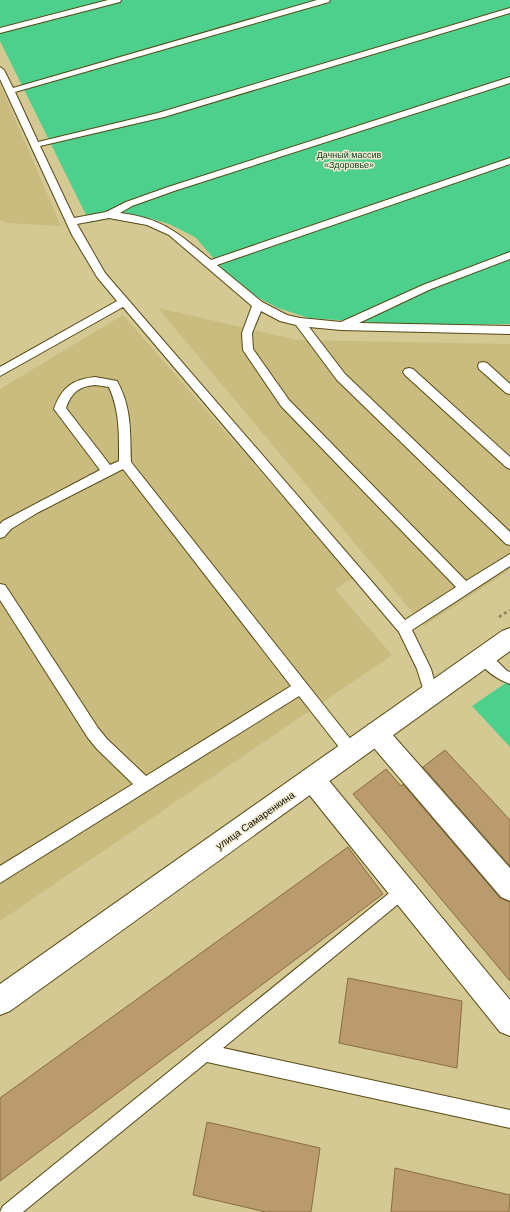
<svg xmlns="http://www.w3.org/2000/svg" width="510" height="1212" font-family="Helvetica,sans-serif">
  <rect width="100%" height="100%" fill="#d4c893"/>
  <path fill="#c9bc7e" d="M0,84L61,226L7,223L0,220Z
    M158,308L297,340L510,344V570L424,626Z
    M123,315L353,578L335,589L392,655L0,921V389Z"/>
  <path fill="#4dd08c" d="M0,0H510V324L408,325L309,318L278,308L257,297L231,278L195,237L169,224L149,218L126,215L90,223L0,41Z
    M510,680V747L472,706Z"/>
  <path fill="#b99b6d" stroke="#8a6d41" d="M445,750L510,820V866L423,767Z
    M386,769L401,786L403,784L500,898L510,902V981L353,794Z
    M348,847L383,894L0,1181V1098Z
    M348,978L462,1001L457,1068L339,1043Z
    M207,1122L320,1148L311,1212H266L193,1195Z
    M395,1168L510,1195L509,1212H391Z"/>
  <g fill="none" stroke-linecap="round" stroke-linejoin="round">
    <defs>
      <path id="lane" d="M108,0H121L120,2L0,33V28Z
        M317,0H330L329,2L15,92L38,142L158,113L510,8V13L164,117L40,146L74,218L106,212L126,202L168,187L510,77V83L174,191L132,206L120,213C163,218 179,234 211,260L510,158V164L217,265L262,302L287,315L300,318L341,322L423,285L510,252V259L431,289L359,323L510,326V334L341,330L309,327L345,374L510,532V545L506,544L337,380L296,325L280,321L261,311L252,333L253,349L289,400L466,581L510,554V566L412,630L431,669L438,694L436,698L431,700L426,698L417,669L399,632L123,307L0,376V367L117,301L97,277L72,235L0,79V67L4,70L13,88ZM109,218L147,225L169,235L252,306L242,333L243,350L281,406L456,587L405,620L105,273L77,224Z
        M483,362L487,363L510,384V394L506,393L479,369L478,366L479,363Z
        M409,368L413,369L510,457V469L506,467L405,375L403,372L405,369Z
        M95,377L117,381C132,408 130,432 131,462L356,746L358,751L356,756L351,758L346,756L299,696L0,883V866L133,784L97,749L88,738L0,600V584L5,585L98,728L107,739L146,776L291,686L123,469L37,513L11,529L4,537L0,538V524L3,521L100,470L54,409C61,388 73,379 95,377ZM95,385L109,387C120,412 119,434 119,461L110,465L66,408C71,393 79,386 95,385Z
        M484,651L489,653L507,671L510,672V684C497,679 483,670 477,657L479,653Z
        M403,883L408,886L411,891L408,896L223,1048L510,1110V1128L207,1062L23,1212H0L3,1206L398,886Z"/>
      <path id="street" d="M376,722L384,725L510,868V901L501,897L368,741L364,733L368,725Z
        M312,767L321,771L510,1000V1036L500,1032L303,787L300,779L303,771Z"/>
      <path id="secondary" d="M510,628V651L10,1011L0,1015V984L502,631Z"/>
    </defs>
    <use href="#lane" stroke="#554a16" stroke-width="2"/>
    <use href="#street" stroke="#554a16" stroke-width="2"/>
    <use href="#secondary" stroke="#554a16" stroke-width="2"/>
    <path stroke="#887f5a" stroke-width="2.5" stroke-dasharray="3 3" stroke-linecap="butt" d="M499,617L510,610"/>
    <use href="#lane" fill="#fff" fill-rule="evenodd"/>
    <use href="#street" fill="#fff" fill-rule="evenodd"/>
    <use href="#secondary" fill="#fff" fill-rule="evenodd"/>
  </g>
  <g text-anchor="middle" stroke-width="3" stroke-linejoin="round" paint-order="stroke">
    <g font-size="9" fill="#073f25" stroke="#efe9ce">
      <text x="349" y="158">Дачный массив<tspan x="349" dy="10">«Здоровье»</tspan></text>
    </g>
    <g font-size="10" fill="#110d00" stroke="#efe9ce">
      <text transform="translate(255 820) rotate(-35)" y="4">улица Самаренкина</text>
    </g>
  </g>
</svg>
